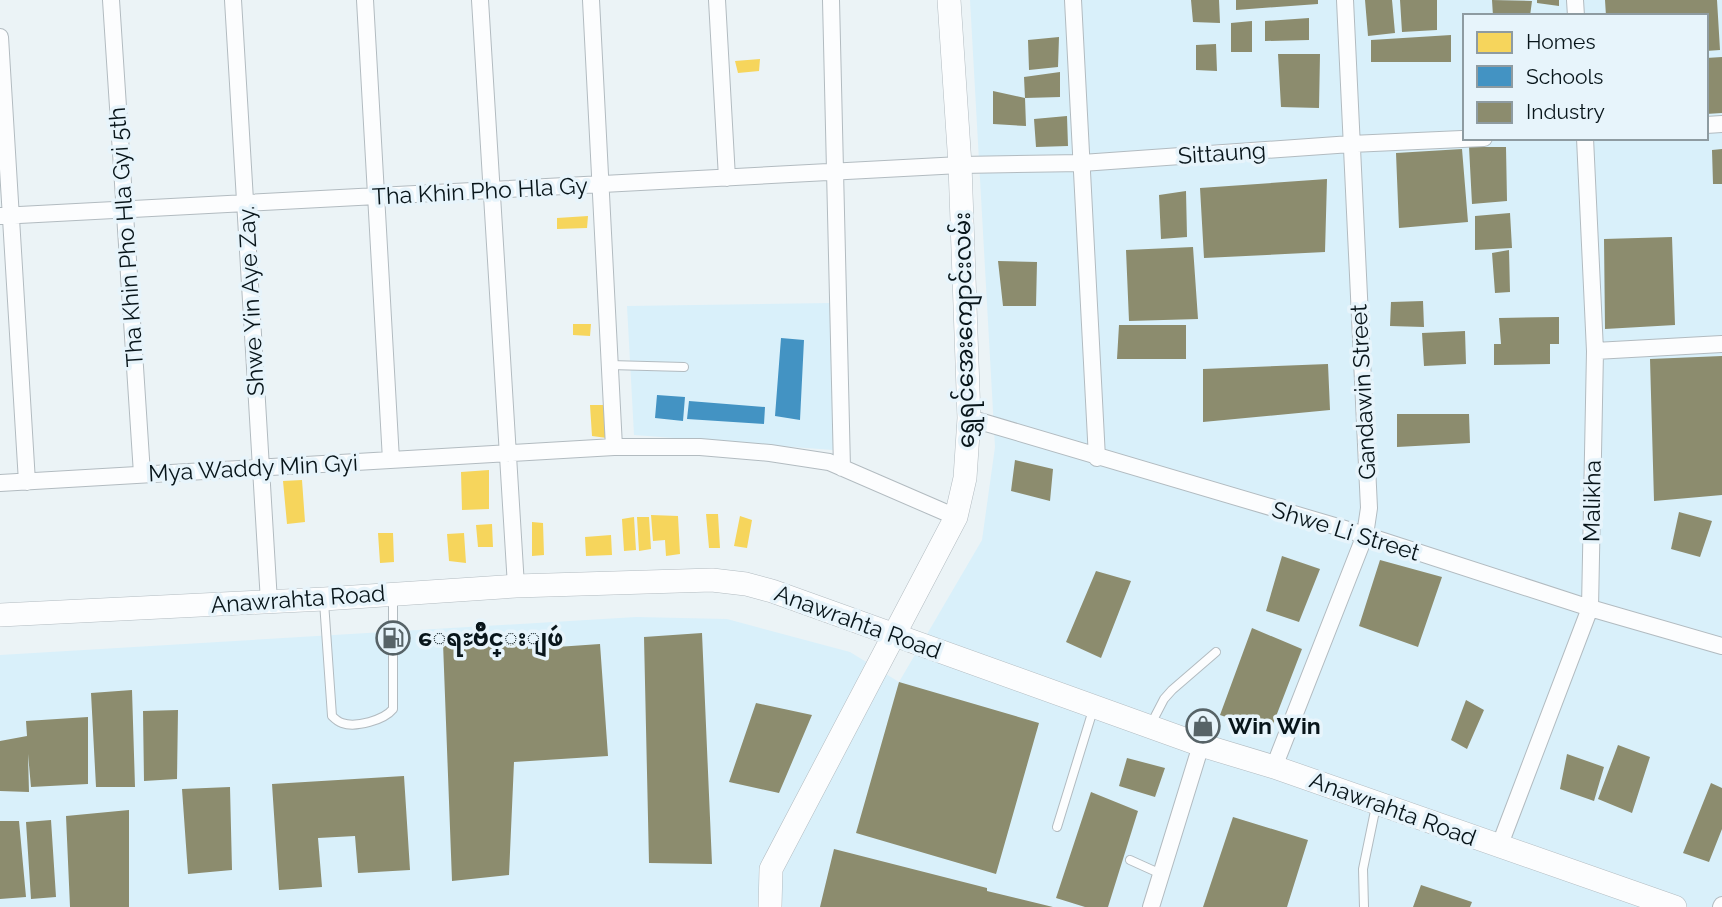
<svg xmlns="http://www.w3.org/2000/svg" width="1722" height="907" font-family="Raleway,'Noto Sans Myanmar',sans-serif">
  <rect width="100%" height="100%" fill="#ebf3f6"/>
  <path fill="#d9f0fa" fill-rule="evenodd" d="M970,0H1722V907H0V655L636,617L727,619L850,652L899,682L982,540L995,447ZM1465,16H1706V138H1465Z
    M831,303L833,450L634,435L627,306Z"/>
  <path fill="#f6d55c" d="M760,59L759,71L738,73L735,61Z
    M588,216L587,228L557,229V218Z
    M573,324H591L590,336L573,335Z
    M590,405H605L607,438L592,436Z
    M489,470V509L462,510L461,472Z
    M302,480L305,522L287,524L283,481Z
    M706,514H718L720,548H709Z
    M651,515L678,516L680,554L666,556L665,540L653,541Z
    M740,516L752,520L747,548L734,546Z
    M634,517L636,550L624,551L622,519Z
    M637,517H649L651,549L639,551Z
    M532,522L543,523L544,555L532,556Z
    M492,524L493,547H478L476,525Z
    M378,533H393L394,562L380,563Z
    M464,533L466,563L449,561L447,534Z
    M611,535L612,555L586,556L585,537Z"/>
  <path fill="#4393c3" d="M781,338L804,340L800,420L775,416Z
    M657,395L685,397L683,421L655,418Z
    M689,401L765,407L764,424L687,419Z"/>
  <path fill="#8c8c6e" d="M1191,0H1219L1220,23L1193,22Z
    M1236,0H1318V4L1236,10Z
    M1365,0H1392L1395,33L1368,36Z
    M1400,0H1437V30L1402,32Z
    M1492,0L1532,1L1530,16H1493Z
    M1537,0H1559V6L1537,3Z
    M1605,0H1717L1720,50L1706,51V16H1606Z
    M1309,18V40L1265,41V21Z
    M1252,21V52H1231V23Z
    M1451,35V62H1371V40Z
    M1059,37L1058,67L1029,70L1028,40Z
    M1216,44L1217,71L1196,70V45Z
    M1278,54H1320L1319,108L1281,107Z
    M1722,57V113L1706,114V58Z
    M1060,72V97L1025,98L1024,77Z
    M993,91L1025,98L1026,126L993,124Z
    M1067,116L1068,146L1036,147L1034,119Z
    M1469,147H1506L1507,201L1472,204Z
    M1462,149L1468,222L1399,228L1396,153Z
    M1722,149V184H1713L1712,150Z
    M1327,179L1325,252L1204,258L1200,188Z
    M1186,191L1187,237L1161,239L1159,195Z
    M1510,213L1512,248L1475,250V216Z
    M1672,237L1675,325L1605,329L1604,239Z
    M1193,247L1198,319L1129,321L1126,250Z
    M1509,250L1510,292L1495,293L1492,253Z
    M998,261L1037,262L1036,306H1003Z
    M1423,301L1424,327L1390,326L1391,302Z
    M1559,317V344H1550V364L1494,365V344H1501L1499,318Z
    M1119,325H1186V359H1117Z
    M1465,331L1466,364L1424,366L1422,333Z
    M1722,356V495L1654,501L1650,359Z
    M1328,364L1330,410L1203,422V369Z
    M1397,414H1469L1470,443L1397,447Z
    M1015,460L1053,469L1050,501L1011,491Z
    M1679,512L1712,521L1700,557L1671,549Z
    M1282,556L1320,569L1299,622L1266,611Z
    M1380,560L1442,577L1418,647L1359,626Z
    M1096,571L1131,581L1101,658L1066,642Z
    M1252,628L1302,649L1270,732L1220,715Z
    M702,633L712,864L649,863L644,637Z
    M528,640V649L600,644L608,756L514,762L509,875L452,881L443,643Z
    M899,682L1039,723L996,874L856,833Z
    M132,690L135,787H96L91,693Z
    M1466,700L1484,710L1467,749L1451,740Z
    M756,703L812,715L779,793L729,782Z
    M178,710L177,779L144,781L143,711Z
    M88,717V784L31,787L28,754L29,792L0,791V741L27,736L26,721Z
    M1618,745L1650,757L1632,813L1598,799Z
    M1567,754L1604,767L1594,801L1560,789Z
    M1127,758L1165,768L1155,797L1119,786Z
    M404,776L410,870L358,873L355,836L318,838L322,887L279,890L272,784Z
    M1711,783L1722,788V829L1709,862L1683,853Z
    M230,787L232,870L188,874L182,789Z
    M1091,792L1138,811L1108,907H1085L1056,898Z
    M129,810V907H70L66,816Z
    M1233,817L1308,840L1287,907H1203Z
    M51,820L56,897L31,899L26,822Z
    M0,821H19L26,897L0,899Z
    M834,849L987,888V891L1053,907H820Z
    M1421,885L1472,902L1470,907H1413Z"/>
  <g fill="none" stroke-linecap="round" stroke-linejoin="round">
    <defs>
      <path id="lane" d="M610,365L684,367
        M324,602L332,716C334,718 339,722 342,723C356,728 384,720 393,709V596
        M1151,724L1164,699L1172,690L1216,652
        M1057,827L1093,710
        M1130,860L1161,874
        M1364,907L1363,869L1376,806"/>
      <path id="street" d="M111,0L142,474
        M233,0L269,602
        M365,0L391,460
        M480,0L516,586
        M591,0L614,447
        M717,0L727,178
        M831,0L842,468
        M1073,0L1097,458
        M1575,0L1576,16
        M0,37L27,482
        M1706,125L1722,124
        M0,216L960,165L1082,163L1351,144L1484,138
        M1595,351L1722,344
        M969,418L1365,535L1590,608L1722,646
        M0,483L614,447H700L770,453L829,462L956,517
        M1274,767L1365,535L1369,508L1345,0
        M1499,847L1590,608L1595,351L1585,138
        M1151,907L1201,745
        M1721,907L1722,905"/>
      <path id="secondary" d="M0,615L324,599L516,586L712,580L746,584L772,591L1201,745L1274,767L1675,907
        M770,907L771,869L956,517L965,478L969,418L960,165L949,0"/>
    </defs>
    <use href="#lane" stroke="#b2bbc0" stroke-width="10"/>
    <use href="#street" stroke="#b2bbc0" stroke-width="18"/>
    <use href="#secondary" stroke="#b2bbc0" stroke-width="24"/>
    <use href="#lane" stroke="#fcfdfe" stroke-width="8"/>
    <use href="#street" stroke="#fcfdfe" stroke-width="16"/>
    <use href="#secondary" stroke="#fcfdfe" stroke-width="23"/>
  </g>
  <defs>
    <symbol id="fuel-ring" viewBox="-11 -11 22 22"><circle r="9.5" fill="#e7f4fb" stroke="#576367" stroke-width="1.5"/><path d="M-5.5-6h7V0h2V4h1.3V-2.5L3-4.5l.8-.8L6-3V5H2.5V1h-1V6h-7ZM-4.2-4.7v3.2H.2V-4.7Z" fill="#576367"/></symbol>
    <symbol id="shop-ring" viewBox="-11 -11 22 22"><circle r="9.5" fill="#e7f4fb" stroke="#576367" stroke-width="1.5"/><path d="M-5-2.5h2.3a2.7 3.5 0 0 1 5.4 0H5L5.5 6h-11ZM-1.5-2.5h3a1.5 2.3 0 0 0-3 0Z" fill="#576367"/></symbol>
  </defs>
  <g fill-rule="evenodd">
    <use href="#fuel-ring" x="374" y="619" width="38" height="38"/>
    <use href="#shop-ring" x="1184" y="707" width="38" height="38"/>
  </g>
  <g text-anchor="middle" stroke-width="7" stroke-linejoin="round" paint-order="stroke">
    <g font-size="23" fill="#08151a" stroke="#e7f4fb">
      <text transform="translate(1222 153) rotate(-4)" y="8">Sittaung</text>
      <text transform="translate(480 191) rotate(-3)" y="8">Tha Khin Pho Hla Gy</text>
      <text transform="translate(126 237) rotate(-94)" y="8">Tha Khin Pho Hla Gyi 5th</text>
      <text transform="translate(251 301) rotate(-93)" y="8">Shwe Yin Aye Zay.</text>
      <text transform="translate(964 330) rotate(-91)" y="8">ရွှေရင်အေးကျောင်းလမ်း</text>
      <text transform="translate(1363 392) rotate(-93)" y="8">Gandawin Street</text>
      <text transform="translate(253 468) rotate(-3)" y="8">Mya Waddy Min Gyi</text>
      <text transform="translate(1592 501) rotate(-89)" y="8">Malikha</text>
      <text transform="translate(1346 531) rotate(17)" y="8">Shwe Li Street</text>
      <text transform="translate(298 599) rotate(-4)" y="8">Anawrahta Road</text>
      <text transform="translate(858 622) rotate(20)" y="8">Anawrahta Road</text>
      <text transform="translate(1393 809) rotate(20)" y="8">Anawrahta Road</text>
    </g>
    <g font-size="23" font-weight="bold" fill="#08151a" stroke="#e7f4fb" text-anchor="start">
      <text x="418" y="646">ေရႊဗ်ိဳင္းျဖဴ</text>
      <text x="1228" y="734">Win Win</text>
    </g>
  </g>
  <rect x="1463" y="14" width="245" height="126" fill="#e7f4fb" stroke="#8e9ba1" stroke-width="2"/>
  <rect x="1477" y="32" width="35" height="21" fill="#f6d55c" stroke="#8e9ba1" stroke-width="2"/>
  <text x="1526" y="49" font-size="21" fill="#08151a">Homes</text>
  <rect x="1477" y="66" width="35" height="21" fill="#4393c3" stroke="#8e9ba1" stroke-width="2"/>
  <text x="1526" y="84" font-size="21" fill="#08151a">Schools</text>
  <rect x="1477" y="102" width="35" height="21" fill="#8c8c6e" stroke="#8e9ba1" stroke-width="2"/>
  <text x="1526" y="119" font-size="21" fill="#08151a">Industry</text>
</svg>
